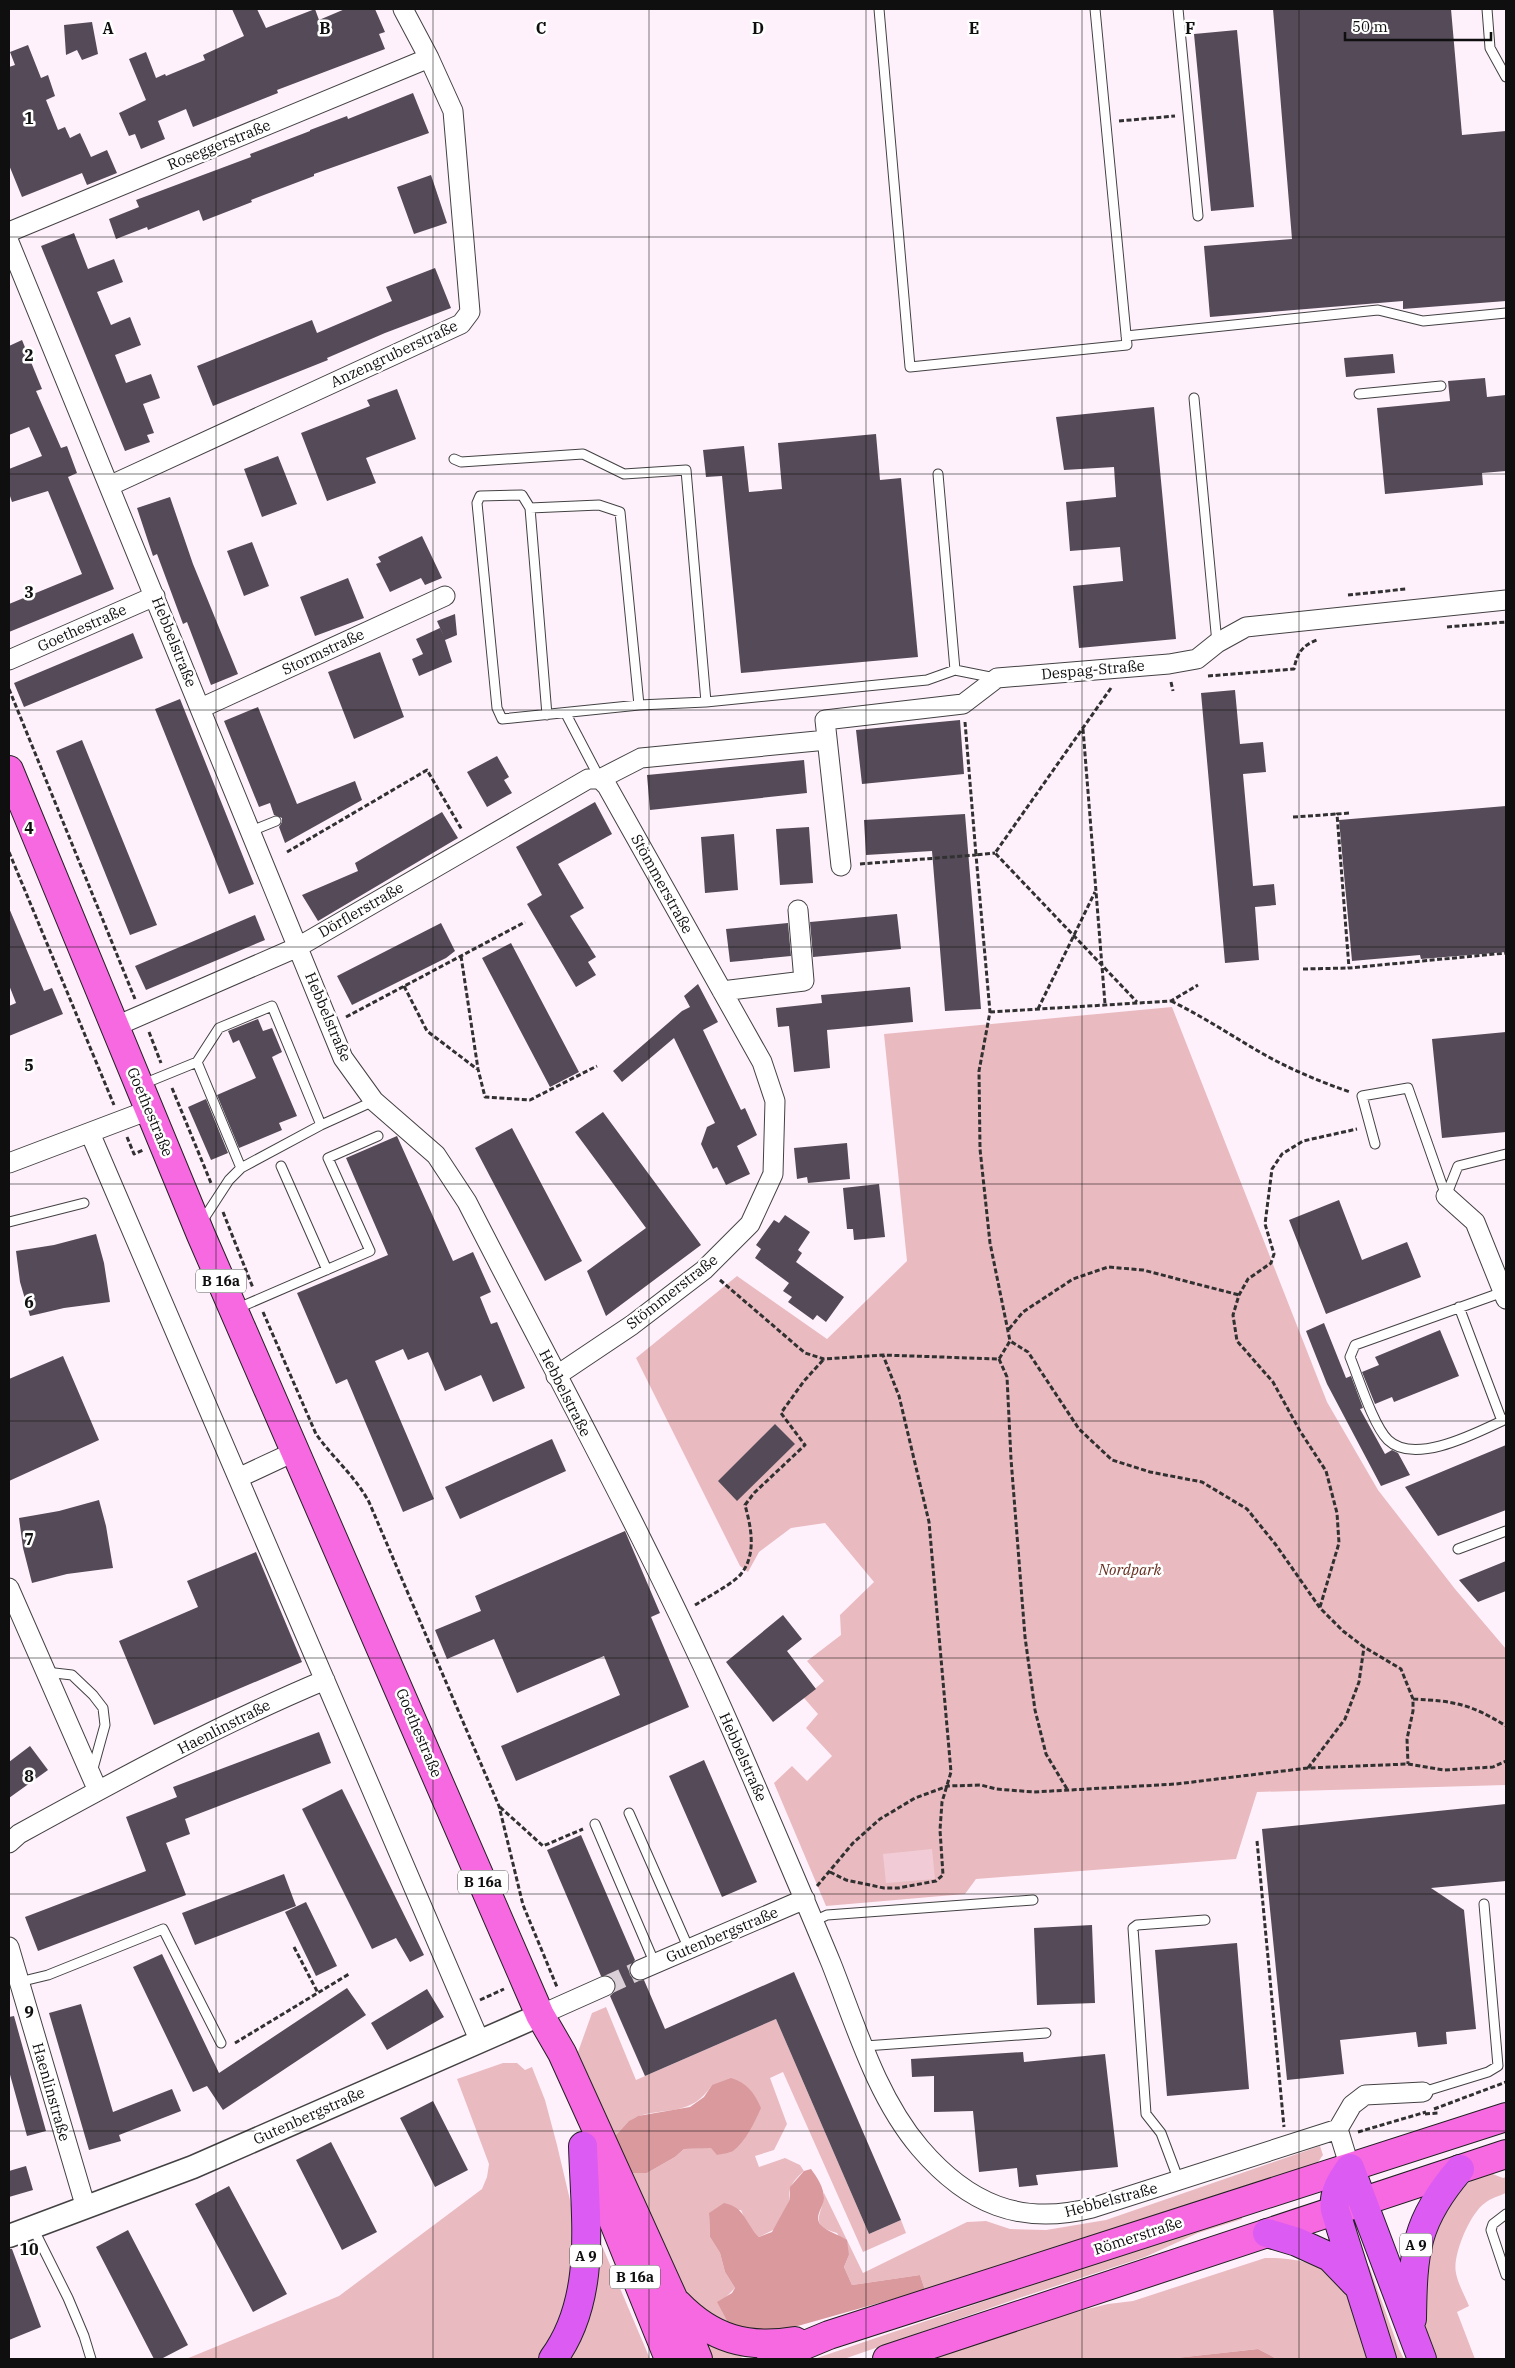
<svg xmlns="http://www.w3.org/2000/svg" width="1515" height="2368" font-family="'IBM Plex Serif',serif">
  <rect width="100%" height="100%" fill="#fff1fc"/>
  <path fill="#e9bbc0" d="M1172,1007L1327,1402L1378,1490L1455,1589L1506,1649V1785L1257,1792L1236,1859L976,1879L965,1894L826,1906L774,1783L792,1766L807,1781L832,1756L806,1728L818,1714L804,1698L824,1681L807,1661L841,1635L840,1615L874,1582L825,1523L791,1528L759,1552L748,1572L740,1566L636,1358L737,1276L827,1339L907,1261L884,1034Z
    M606,2007L636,2080L776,2019L869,2234L901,2220L906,2233L863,2252L783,2072L770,2078L787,2124L774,2150L755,2156L759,2167L785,2158L800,2165L804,2171C796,2178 787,2187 790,2199L775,2229L759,2237L747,2224L741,2210L709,2213L710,2237L720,2253L725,2272L735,2288L725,2298L731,2328L711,2317L682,2290L631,2173H647L675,2157L684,2149L737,2146L757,2116L712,2085C692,2116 669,2107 639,2116C629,2119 622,2129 615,2136L578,2052L592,2013Z
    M503,2063H517L525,2070L532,2067L545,2100L557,2145L574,2217V2286L550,2345L539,2359H186L339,2296L482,2189L487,2177L489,2164L457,2079Z
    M1320,2146L1323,2155L1316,2165L925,2290L920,2275L852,2285L844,2267L849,2255L837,2233C806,2225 824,2214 824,2193L863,2273L967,2222L986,2221L1010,2229L1046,2230L1106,2220Z
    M1490,2173L1503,2178L1506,2177V2193C1499,2196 1491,2198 1485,2203C1470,2213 1452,2256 1456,2273C1458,2284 1465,2296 1469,2306L1457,2312L1475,2359H1437L1426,2329L1421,2293L1424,2259L1452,2195L1478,2176Z
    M1241,2214L1242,2219L1198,2233L1145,2257L1016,2299L844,2359H814Z
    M598,2240L600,2241L650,2359H565Z
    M1265,2258C1293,2258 1323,2261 1342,2286C1350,2296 1363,2344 1368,2359H1277L1258,2349L1167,2359H928L1047,2319L1108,2304L1133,2301Z
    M1369,2266L1399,2349L1404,2359H1394L1362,2267Z
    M706,2339L748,2354L739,2359H713Z"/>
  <path fill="#da9a9d" d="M731,2078C747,2083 754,2092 761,2108C755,2122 745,2142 733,2151C729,2153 722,2154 717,2155L711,2148L684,2149L675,2157L647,2173H631L615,2136L629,2121L638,2116L690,2107L704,2097L712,2085Z
    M811,2169C817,2177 824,2188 824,2198C824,2207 814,2215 820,2224C827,2232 838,2234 847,2240L849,2255L844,2267L852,2285L920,2275L925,2290L773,2333L731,2328L717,2302L732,2293L735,2288L725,2272L720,2253L710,2237L709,2213L724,2203C745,2207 745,2223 759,2237L772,2232L790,2199V2187L804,2171Z
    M1258,2349L1277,2359H1167Z"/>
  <path fill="#f1ccd6" d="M932,1849L935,1879L886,1883L883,1854Z"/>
  <path fill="#554b58" d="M232,9H257L266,28L315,9L319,20L345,9H375L385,32L379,34L385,49L277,90L278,93L193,127L186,109L158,121L165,139L141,149L135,134L129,136L119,113L146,100L129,59L146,52L156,78L165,74L166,76L205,60L203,55L244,36Z
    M1273,9H1451L1462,135L1506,131V301L1403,309V301L1210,317L1204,246L1292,239Z
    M92,22L98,54L82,60L77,50L66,55L64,25Z
    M1237,30L1254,207L1211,211L1194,34Z
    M28,45L41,78L48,75L55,96L46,100L58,130L65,127L70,138L80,133L91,157L107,150L117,173L87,185L82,173L22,197L9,165V67L15,65L10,52Z
    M413,93L429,133L314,174V176L251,200L252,202L203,221L199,210L148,230L147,227L116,239L109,219L139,207L136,200L251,157L250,154L310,131V130L347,116L348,119Z
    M431,175L447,223L414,234L397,187Z
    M74,233L88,269L114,259L123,282L97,292L111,325L130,317L141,345L115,355L126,383L151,374L160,398L143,404L154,433L147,435L150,442L125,451L41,246Z
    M435,268L451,308L385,333L327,358L328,360L213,406L197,366L312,320L317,333L392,301L386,287Z
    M22,340L42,389L36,391L61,448L67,446L77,473L68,477L114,589L9,632V604L82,574L48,491L12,502L9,493V469L42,456L29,427L9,435V346Z
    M1393,354L1395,373L1346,377L1344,358Z
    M1485,378L1487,397L1506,395V471L1482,473L1483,485L1385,494L1377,408L1450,401L1448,381Z
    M397,389L416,439L366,458L376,483L327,501L301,433L370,406L367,400Z
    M1154,407L1176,639L1079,648L1073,586L1123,581L1120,547L1070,551L1066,502L1116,497L1114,467L1064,470L1056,417Z
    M876,434L880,480L901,478L918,657L741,673L722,476L706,477L703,450L744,446L749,492L782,489L778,443Z
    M278,456L297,504L262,517L244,469Z
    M170,497L193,564L238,674L211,685L187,622L183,624L157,554L153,556L137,508Z
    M422,536L442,578L425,585L421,578L390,592L376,564L381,562L378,557Z
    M252,542L269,586L244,596L227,551Z
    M348,578L364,618L315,636L300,597Z
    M455,614L457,635L445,640L452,662L419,676L412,659L423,654L416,639L440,628L445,639L437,621Z
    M133,633L143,658L24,707L14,683Z
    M380,652L404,717L354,739L328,672Z
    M1235,690L1240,744L1263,742L1266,772L1243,774L1253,886L1274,884L1276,905L1255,907L1259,960L1225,963L1201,693Z
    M180,699L254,884L229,894L155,709Z
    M258,707L297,804L355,781L362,800L285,843L279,827L282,822V818L274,815L270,803L259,807L224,721Z
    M960,720L964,774L862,784L856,730Z
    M82,740L157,925L130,935L56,751Z
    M497,756L509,777L504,780L512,793L487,807L467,772Z
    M804,760L807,793L650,810L647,775Z
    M595,802L612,834L558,864L584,908L570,916L596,957L588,962L596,975L576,987L527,904L542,895L516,847Z
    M1506,806V952L1421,959L1420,955L1352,961L1339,820Z
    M442,812L458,838L318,921L302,895L358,871L355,863Z
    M965,814L981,1009L945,1011L932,851L866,855L864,820Z
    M809,827L813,883L780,885L776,829Z
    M734,834L738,890L705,893L701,837Z
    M9,908L44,991L52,988L63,1014L9,1036V1006L16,1003L9,985Z
    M897,914L901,949L813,957L810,922Z
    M255,915L265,940L146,990L135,966Z
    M441,923L455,951L446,958L352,1005L337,976Z
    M788,923L791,956L730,962L726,929Z
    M511,943L579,1072L550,1087L482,958Z
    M698,984L718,1022L703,1030L741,1110L745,1108L757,1135L737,1146L750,1174L726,1185L717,1167L713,1169L701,1144L707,1127L715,1123L674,1038L622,1082L613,1071L682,1011L690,1007L684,996Z
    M910,987L913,1022L827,1030L830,1068L794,1072L789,1026L778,1027L776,1008L822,1003L821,995Z
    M258,1019L263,1031L272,1028L282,1052L272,1057L297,1116L279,1123L282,1130L239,1148L217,1095L256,1078L239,1040L233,1043L228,1031Z
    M1506,1032V1132L1442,1138L1432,1039Z
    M206,1099L228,1153L211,1160L188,1107Z
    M603,1112L701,1245L606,1316L587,1271L646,1228L575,1132Z
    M512,1128L582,1261L545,1281L475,1148Z
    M397,1136L453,1261L473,1252L491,1292L480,1297L491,1324L497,1322L525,1388L493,1402L481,1375L445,1391L428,1352L408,1360L403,1349L375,1361L434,1499L403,1512L347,1379L336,1384L297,1293L388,1255L346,1158Z
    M847,1143L850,1179L808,1183L807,1177L797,1179L794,1148Z
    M879,1184L885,1237L854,1240L853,1229H847L843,1188Z
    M1339,1200L1362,1260L1407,1242L1421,1277L1326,1314L1289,1220Z
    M785,1215L810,1232L798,1250L802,1253L796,1262L844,1297L826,1322L817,1315L813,1320L788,1302L792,1297L783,1291L789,1283L755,1258L761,1249L756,1245L774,1220L779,1223Z
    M96,1234L104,1263L110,1302L64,1308L30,1316L20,1282L16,1251L54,1245Z
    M1324,1323L1346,1378L1351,1376L1363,1408L1360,1409L1385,1454L1392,1450L1398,1453L1410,1475L1381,1486L1327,1384L1306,1331Z
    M1440,1330L1459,1376L1394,1402L1392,1397L1375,1404L1362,1372L1379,1365L1375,1357Z
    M63,1356L99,1440L9,1481V1379Z
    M775,1424L795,1444L737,1501L718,1481Z
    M552,1439L566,1471L460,1519L445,1487Z
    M1506,1445V1510L1438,1536L1405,1487Z
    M99,1500L106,1526L113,1568L67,1574L32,1583L23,1548L19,1518L59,1511Z
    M625,1531L660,1613L651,1617L689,1707L516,1781L501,1746L620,1695L604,1656L517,1693L494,1639L447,1659L435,1630L481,1611L475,1596Z
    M256,1552L302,1662L154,1725L119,1641L198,1607L187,1581Z
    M1506,1561V1591L1478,1602L1459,1580Z
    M783,1615L802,1639L787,1651L816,1689L773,1722L726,1662Z
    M319,1732L331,1763L185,1819L190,1834L166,1843L186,1895L38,1951L25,1917L146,1871L126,1817L177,1797L173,1787Z
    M30,1746L48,1770L9,1798V1762Z
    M704,1760L757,1882L722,1897L669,1776Z
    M342,1789L424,1955L410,1962L396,1938L372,1949L302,1809Z
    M1506,1804V1881L1431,1888L1464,1910L1476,2029L1446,2032L1447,2044L1418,2047L1416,2032L1340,2040L1344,2074L1287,2080L1262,1829Z
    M581,1835L635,1960L629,1968L630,1975L638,1981L644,1980L665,2029L794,1972L901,2220L869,2234L776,2019L645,2076L610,1996L614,1992L615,1982L611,1977L601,1976L547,1850Z
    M284,1874L296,1906L195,1945L182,1913Z
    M306,1902L337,1966L316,1976L285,1912Z
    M1092,1925L1095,2003L1037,2005L1034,1928Z
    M1237,1943L1249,2089L1167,2096L1155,1950Z
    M162,1954L219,2073L347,1988L366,2015L223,2110L207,2086L193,2092L133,1967Z
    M427,1989L444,2017L387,2050L371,2023Z
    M81,2004L113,2112L172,2089L181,2111L119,2135L121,2141L89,2150L49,2013Z
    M14,2016L46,2131L27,2136L9,2071V2017Z
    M1023,2052L1024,2062L1105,2054L1118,2167L1036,2175L1038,2185L1019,2187L1017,2168L979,2172L973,2111L934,2112V2076L912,2077L911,2059Z
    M433,2101L468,2170L435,2187L400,2118Z
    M331,2142L377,2232L342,2250L296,2160Z
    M26,2166L33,2190L9,2197V2171Z
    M229,2186L287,2294L253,2312L195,2204Z
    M128,2230L188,2345L161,2359H154L96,2247Z
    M9,2249H12L41,2327L9,2340Z"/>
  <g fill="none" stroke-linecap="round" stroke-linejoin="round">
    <path stroke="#dbcfd8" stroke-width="19" stroke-dasharray="19 9" stroke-linecap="butt" d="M605,1986L640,1970"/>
    <defs>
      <path id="service" d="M879,9L910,367L1127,345L1095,9
        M1178,9L1198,216
        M1487,9L1490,48L1506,77
        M1126,336L1378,310L1423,321L1506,313
        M1359,394L1441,386
        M1194,398L1217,643
        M454,459L461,462L583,454L624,474L686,470L706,702
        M530,508L547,715
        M955,670L995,678
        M639,705L620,512L599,505L530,508L522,495L480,496L477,503L497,708L502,719L639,705L706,702L927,680L955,670L938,474
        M566,714L600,779
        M251,831L276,821
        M197,1062L241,1168
        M143,1084L197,1062L219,1028L272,1006L321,1125
        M1375,1144L1362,1096L1408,1088L1446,1196
        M281,1166L327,1270
        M1446,1196L1458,1166L1506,1154
        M9,1222L84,1203
        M201,1223L229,1180L241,1168L321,1125L374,1101
        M1503,1292L1355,1345L1350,1357C1359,1379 1373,1425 1388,1440C1415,1466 1478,1432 1506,1419
        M1459,1307L1502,1421
        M236,1309L370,1251L328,1158L378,1136
        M1458,1549L1506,1531
        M46,1672L72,1675L93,1695L103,1708L105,1725L92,1772
        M629,1813L689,1949
        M595,1824L655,1964
        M814,1921L827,1915L1033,1900
        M19,1982L48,1975L163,1929L221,2043
        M865,2046L1046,2033
        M1423,2092L1488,2072L1498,2066L1484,1904
        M1179,2181L1161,2133L1146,2114L1133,1928L1137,1925L1205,1920
        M1506,2214L1493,2224L1491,2230L1506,2275
        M33,2228L68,2298L84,2336L91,2359"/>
      <path id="minor" d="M9,232L429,58
        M9,242L343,1058L374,1101L436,1155L467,1202C557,1378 654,1552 733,1733C766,1810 799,1886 831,1963C856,2026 876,2096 920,2148C968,2204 1020,2226 1092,2208L1338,2129L1352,2105L1365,2095L1423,2092
        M109,486L461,324L470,312L453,111L429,58L403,9
        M9,660L155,596
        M201,708L445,596
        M841,866L825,720L963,704L997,678L1169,664L1197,659L1217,643L1246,627L1506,600
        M722,991L804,981L798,910
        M114,1027L298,947L588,779H600L641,758L827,740
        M90,1133L480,2042
        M9,1163L149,1110
        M1446,1196L1475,1222L1506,1299
        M556,1376L632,1325L704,1270L750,1224L773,1174L775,1101L762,1062L607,786L600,779
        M238,1478L296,1451
        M9,1588L98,1791
        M9,1843L19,1834C119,1779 220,1724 325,1680
        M9,1947L86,2208
        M640,1970L805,1899
        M540,2015L605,1986
        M1338,2129L1350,2168"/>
      <path id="tertiary" d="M9,2236L193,2167L540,2015"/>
      <path id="primary" d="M9,770L201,1235L540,2015L562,2053L674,2300L698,2359
        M585,2151L669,2359
        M678,2304C712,2339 748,2349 795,2341
        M771,2359L829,2335L1506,2117
        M887,2359L1506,2154"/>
      <path id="motorway" d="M1350,2168L1422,2359
        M1350,2168C1340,2182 1333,2193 1335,2210L1382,2359
        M1267,2233L1297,2242L1330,2257L1355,2283
        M1412,2319C1413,2252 1415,2221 1460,2169
        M553,2359C598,2298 585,2217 583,2146"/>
    </defs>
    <use href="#service" stroke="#424242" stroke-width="11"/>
    <use href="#minor" stroke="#424242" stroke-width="21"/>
    <use href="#tertiary" stroke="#424242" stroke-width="25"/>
    <use href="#primary" stroke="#202020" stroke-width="30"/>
    <use href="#motorway" stroke="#202020" stroke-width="30"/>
    <path stroke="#313131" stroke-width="3" stroke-dasharray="5 2.5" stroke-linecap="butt" d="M1119,121L1175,116
      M1348,595L1406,589
      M1447,627L1506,622
      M1208,676L1294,669C1297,654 1301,646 1317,640
      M1171,682L1173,691
      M1111,688L995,853L1137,1002
      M9,689L135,999
      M965,722L976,855L995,853
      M1083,729L1105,1004
      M1349,813L1337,814L1349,968L1506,953
      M1293,817L1337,814
      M9,852L114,1105
      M287,852L427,770L462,830
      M860,864L976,855L990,1012L979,1071L980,1149L990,1243L1010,1341
      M461,956L478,1069L485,1097L530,1100L597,1066
      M1303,969L1349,968
      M404,986L427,1031L477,1069
      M1171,1001C1202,1016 1229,1034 1258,1051C1287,1068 1318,1081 1350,1092
      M1038,1009L1095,892
      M990,1012L1171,1001L1198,985
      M346,1017L525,922
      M149,1032L161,1063
      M172,1088L211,1183
      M127,1137L134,1154L143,1150
      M223,1212L253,1288
      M720,1280L805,1353L824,1359L883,1355L999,1359L1010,1341L1028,1352L1079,1429L1112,1460L1150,1472L1202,1482L1247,1509L1276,1545L1320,1608L1343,1631L1364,1647L1401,1669L1413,1699V1711L1407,1739L1408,1764
      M263,1312L316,1434C333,1458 355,1476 369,1502L499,1806L523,1905L557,1987
      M1009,1329L1023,1312L1073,1279L1108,1267L1143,1270L1239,1295
      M999,1359L1007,1377L1011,1459L1025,1637L1035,1710L1046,1754L1067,1789
      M695,1605C706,1598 734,1583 741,1574C757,1554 751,1527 745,1505L754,1493L805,1445L781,1413L804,1381L824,1359
      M1320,1607L1339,1543L1337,1513L1326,1471L1300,1431L1273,1382L1237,1341L1233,1315L1239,1295L1248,1279L1271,1263L1274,1254L1265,1224L1272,1169L1282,1154L1303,1141L1357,1129
      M1413,1699C1454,1701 1471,1704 1506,1726
      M1308,1768L1345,1719L1359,1682L1364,1647
      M500,1807L543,1846L583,1829
      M1257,1841L1284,2127
      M830,1872L846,1880L884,1888H898L936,1881L943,1875L940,1830L942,1802L951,1772L929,1522L899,1396L883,1355
      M817,1886L853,1843L880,1819L915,1798L948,1786L981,1785L996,1789L1034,1792L1176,1784L1308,1768L1408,1764L1444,1770L1493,1767L1506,1761
      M294,1947L318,1993
      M480,2000L504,1989
      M235,2043L349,1974
      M1434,2109L1506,2082
      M1425,2114L1438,2113
      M1358,2132L1426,2112"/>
    <use href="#service" stroke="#fff" stroke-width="9"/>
    <use href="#minor" stroke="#fff" stroke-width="19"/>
    <use href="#tertiary" stroke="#fff" stroke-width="22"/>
    <use href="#primary" stroke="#f769e1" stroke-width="28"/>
    <use href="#motorway" stroke="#dc5bf3" stroke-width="28"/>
  </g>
  <path fill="none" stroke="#0f0f0f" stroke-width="1" stroke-opacity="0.55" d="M216,9V2359M433,9V2359M649,9V2359M866,9V2359M1082,9V2359M1299,9V2359M9,237H1506M9,474H1506M9,710H1506M9,947H1506M9,1184H1506M9,1421H1506M9,1658H1506M9,1894H1506M9,2131H1506"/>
  <g text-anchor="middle" stroke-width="5" stroke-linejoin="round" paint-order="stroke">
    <g fill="#fff" stroke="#575757" stroke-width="1">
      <rect x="196" y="1269.5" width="50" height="23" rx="4"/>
      <rect x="458" y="1870.5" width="50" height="23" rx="4"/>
      <rect x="1400" y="2233.5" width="32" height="23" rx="4"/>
      <rect x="570" y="2244.5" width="32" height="23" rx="4"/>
      <rect x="610" y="2265.5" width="50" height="23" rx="4"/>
    </g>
    <g font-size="14" font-weight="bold" fill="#0f0f0f">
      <text x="221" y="1286">B 16a</text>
      <text x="483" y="1887">B 16a</text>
      <text x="1416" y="2250">A 9</text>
      <text x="586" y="2261">A 9</text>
      <text x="635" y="2282">B 16a</text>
    </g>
    <g font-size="15" fill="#0f0f0f" stroke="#fff">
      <text transform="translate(219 145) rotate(-22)" y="5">Roseggerstraße</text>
      <text transform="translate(394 354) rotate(-25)" y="5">Anzengruberstraße</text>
      <text transform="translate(82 628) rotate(-24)" y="5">Goethestraße</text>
      <text transform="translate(174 642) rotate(68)" y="5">Hebbelstraße</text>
      <text transform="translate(323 652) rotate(-25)" y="5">Stormstraße</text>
      <text transform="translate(1093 670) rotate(-5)" y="5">Despag-Straße</text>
      <text transform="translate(662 884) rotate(61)" y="5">Stömmerstraße</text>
      <text transform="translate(361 910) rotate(-30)" y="5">Dörflerstraße</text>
      <text transform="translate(328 1017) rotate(67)" y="5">Hebbelstraße</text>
      <text transform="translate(150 1112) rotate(67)" y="5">Goethestraße</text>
      <text transform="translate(672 1292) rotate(-38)" y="5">Stömmerstraße</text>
      <text transform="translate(565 1393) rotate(63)" y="5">Hebbelstraße</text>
      <text transform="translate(224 1727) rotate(-27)" y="5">Haenlinstraße</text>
      <text transform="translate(419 1733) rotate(67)" y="5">Goethestraße</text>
      <text transform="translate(743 1757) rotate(66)" y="5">Hebbelstraße</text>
      <text transform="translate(722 1935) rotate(-23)" y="5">Gutenbergstraße</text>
      <text transform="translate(51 2092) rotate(74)" y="5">Haenlinstraße</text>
      <text transform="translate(309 2116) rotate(-24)" y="5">Gutenbergstraße</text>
      <text transform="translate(1111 2200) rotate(-15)" y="5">Hebbelstraße</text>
      <text transform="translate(1138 2236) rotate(-18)" y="5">Römerstraße</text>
    </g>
    <g font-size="15" font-style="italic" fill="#672d1f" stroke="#fff">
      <text x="1130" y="1575">Nordpark</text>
    </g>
  </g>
  <g font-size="16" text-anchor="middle" font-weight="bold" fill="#0f0f0f" stroke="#fff" stroke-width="5" stroke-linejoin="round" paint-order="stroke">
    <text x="108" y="34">A</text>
    <text x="325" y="34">B</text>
    <text x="541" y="34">C</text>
    <text x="758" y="34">D</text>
    <text x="974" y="34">E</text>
    <text x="1190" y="34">F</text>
    <text x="29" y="124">1</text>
    <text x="29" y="361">2</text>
    <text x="29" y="598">3</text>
    <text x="29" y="834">4</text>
    <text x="29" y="1071">5</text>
    <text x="29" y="1308">6</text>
    <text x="29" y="1545">7</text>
    <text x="29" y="1782">8</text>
    <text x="29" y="2018">9</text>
    <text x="29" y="2255">10</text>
  </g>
  <rect width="1515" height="2368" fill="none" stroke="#0f0f0f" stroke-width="20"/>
  <path d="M1345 32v8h146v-8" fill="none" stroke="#0f0f0f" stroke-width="2.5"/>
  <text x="1352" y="32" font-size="15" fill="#0f0f0f" stroke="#ffffff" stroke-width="4" paint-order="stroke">50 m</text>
</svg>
